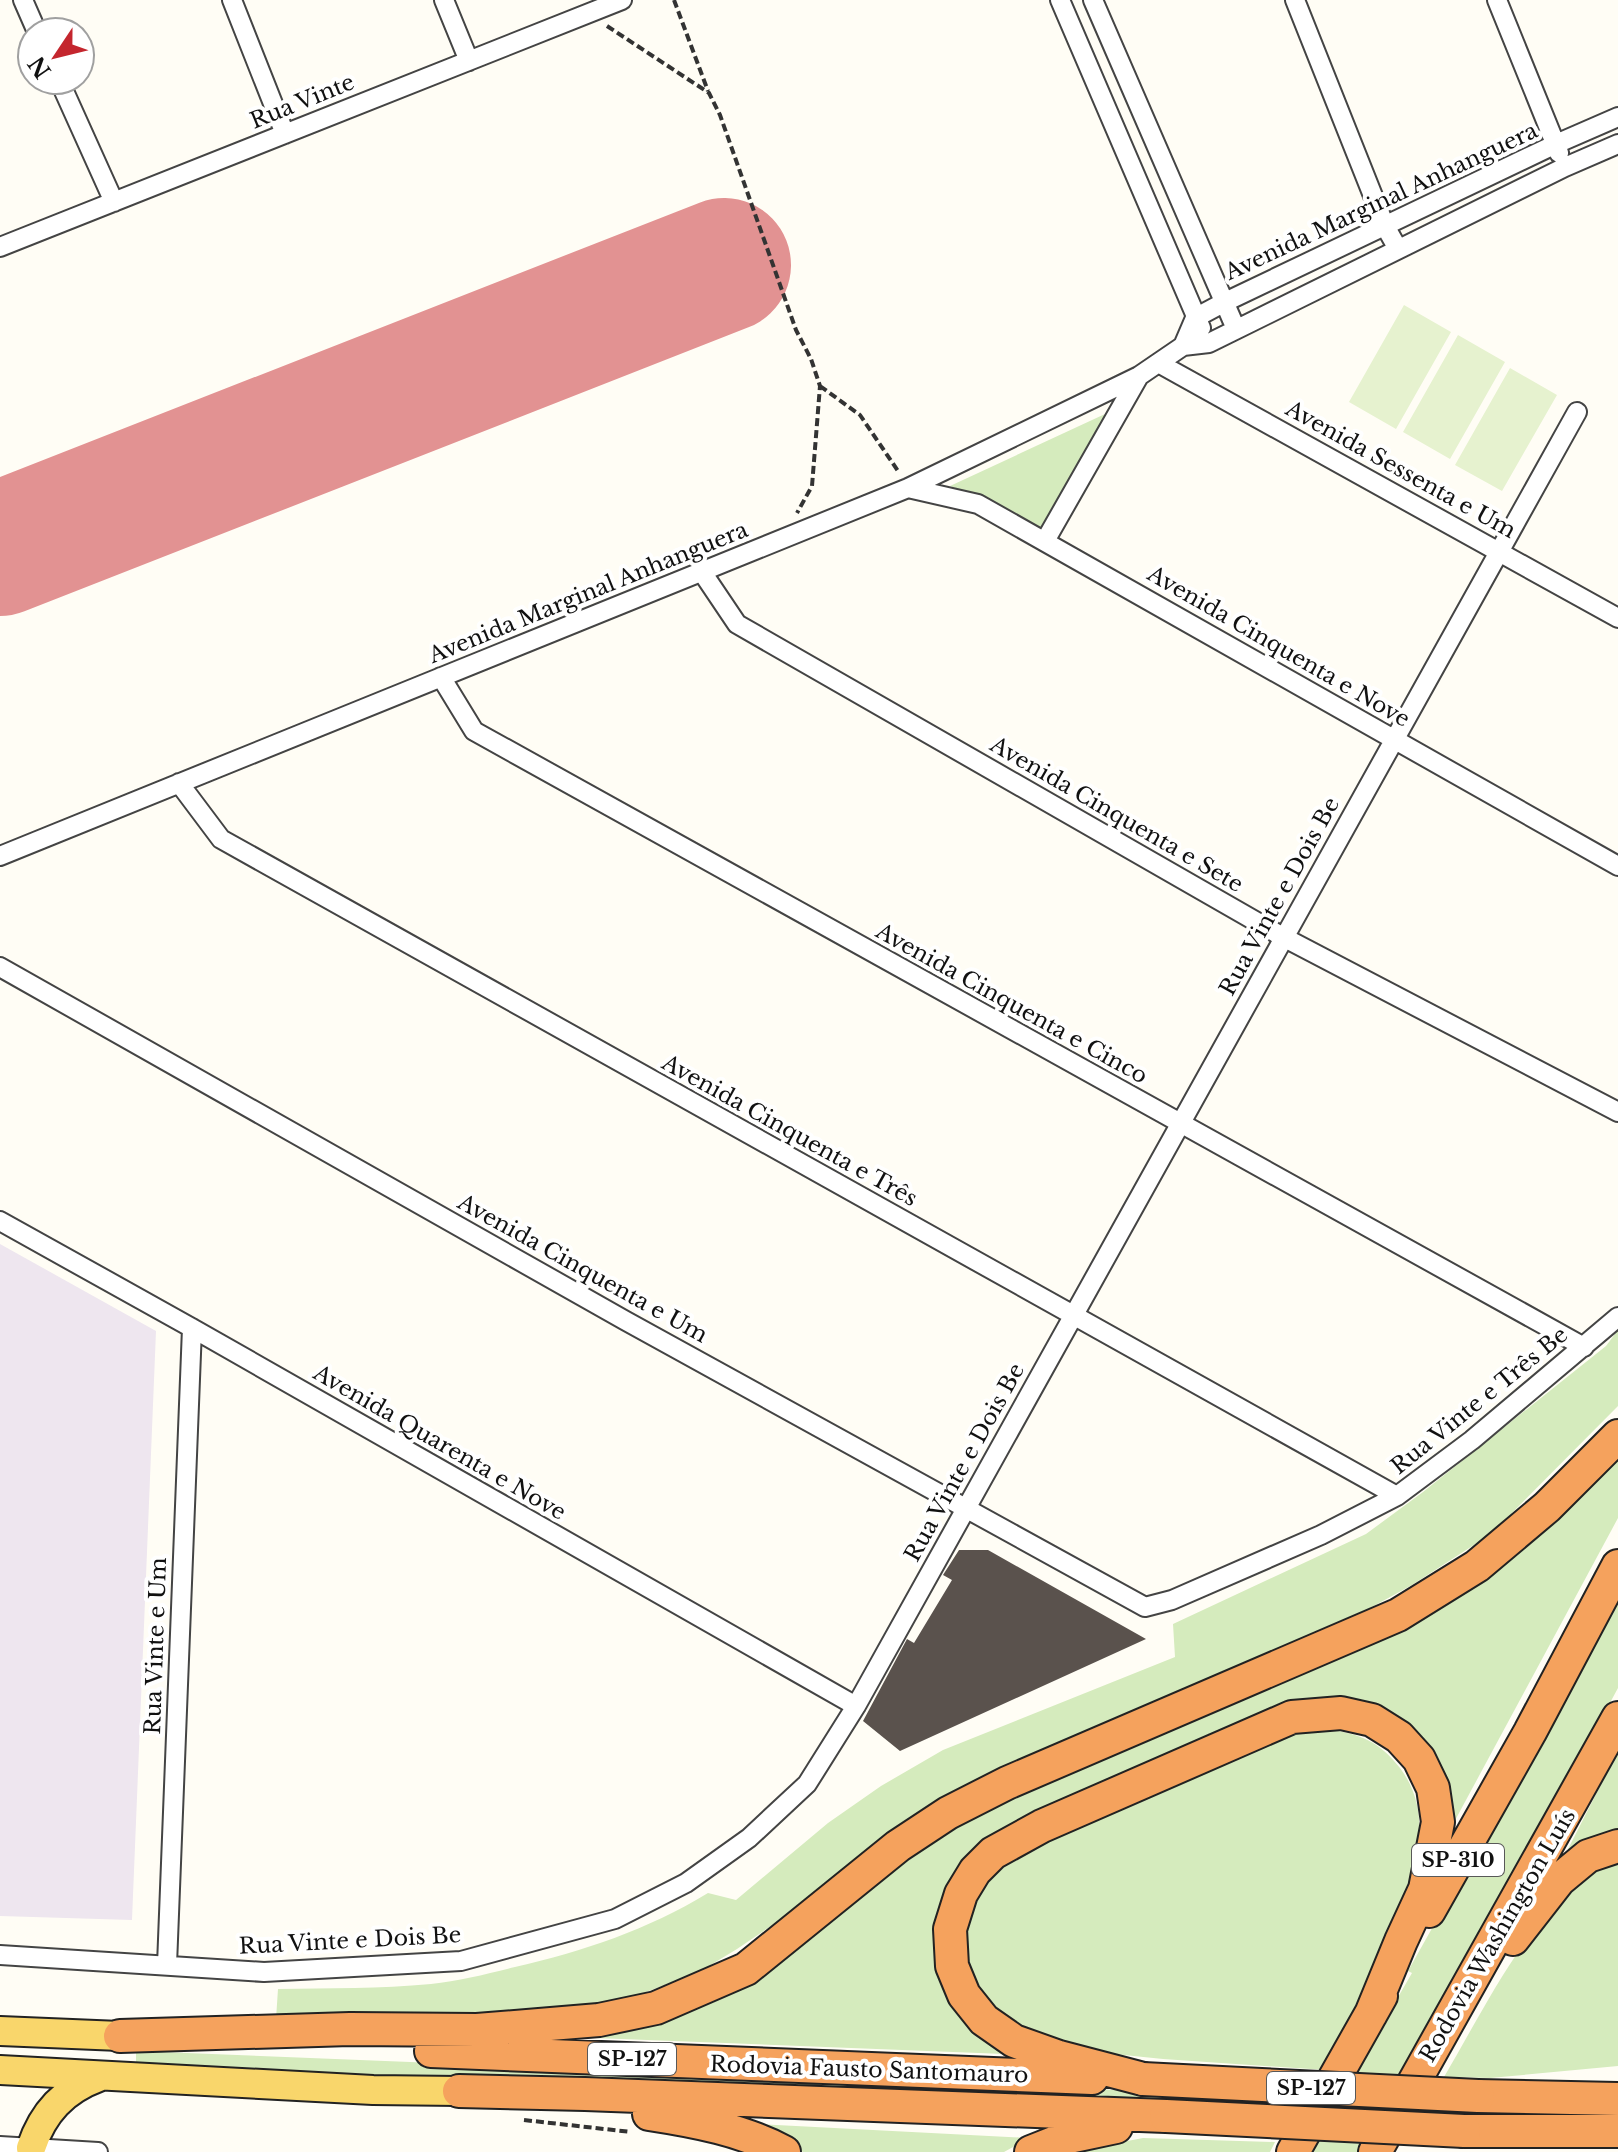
<svg xmlns="http://www.w3.org/2000/svg" width="1618" height="2152" font-family="'Libre Baskerville',serif">
  <rect width="100%" height="100%" fill="#fffdf5"/>
  <path fill="#eee6ef" d="M0,1244L156,1331L132,1920L0,1916Z"/>
  <path fill="#d5ebbd" d="M1105,414L1043,533L978,497L950,486Z
    M1618,1330V1406L1510,1515L1480,1541L1412,1585L1370,1608L1019,1760L970,1784L925,1808L888,1832L774,1924L737,1949L704,1969L657,1988L610,2005L567,2013L276,2019L278,1989C329,1988 380,1989 431,1984C459,1981 487,1974 515,1967C584,1951 647,1930 708,1893L736,1900L828,1823L881,1786L943,1750L1175,1657L1173,1624L1366,1534L1423,1492L1606,1346Z
    M1618,1451V1518L1445,1839L1439,1783L1335,1704L999,1832L944,1987C961,2022 971,2032 1004,2054L595,2038L645,2028L676,2016L852,1898L934,1839L978,1814L1349,1651Z
    M1618,1590V1688L1527,1856L1360,2152H1308L1412,1973L1408,1971L1485,1834Z
    M1327,1729C1360,1734 1379,1741 1400,1768C1447,1830 1398,1916 1370,1975C1355,2007 1340,2038 1325,2070L1163,2059L1114,2054L1040,2038L1007,2023L982,2000L968,1972L963,1938L969,1912L980,1887L1016,1853L1261,1742L1300,1731Z
    M1618,1751V1833L1591,1839L1566,1853Z
    M1616,1859H1618V2066L1490,2078L1444,2077C1480,2016 1517,1939 1569,1891C1583,1878 1600,1869 1616,1859Z
    M136,2051L1166,2092L1163,2107L136,2068Z
    M758,2124L1029,2138L1004,2152H803Z
    M1143,2138L1275,2142L1270,2152H1070Z"/>
  <path fill="#e6f2cf" d="M1404,305L1451,332L1396,429L1349,402Z
    M1458,335L1505,362L1450,459L1403,432Z
    M1510,368L1557,395L1502,491L1455,465Z"/>
  <g fill="none" stroke-linecap="round" stroke-linejoin="round">
    <path stroke="#e29292" stroke-width="134" d="M0,549L724,265"/>
  </g>
  <path fill="#5a524d" d="M959,1550H988L1146,1639L900,1751L863,1721L907,1639L914,1643L952,1580L943,1575Z"/>
  <g fill="none" stroke-linecap="round" stroke-linejoin="round">
    <defs>
      <path id="street" d="M23,0L37,32
        M232,0L285,134
        M444,0L469,61
        M1060,0L1201,328
        M1093,0L1236,329
        M1295,0L1385,226L1398,249
        M1497,0L1559,153
        M59,80L114,202
        M0,247L622,0
        M1183,346L1209,343L1565,167L1618,144
        M1160,364L1618,618
        M908,488L978,504L1618,866
        M1045,541L1139,376
        M702,572L737,624L1283,937L1618,1112
        M441,677L474,731L1584,1347
        M179,783L221,839L1397,1496
        M0,856L908,488L1139,376L1183,346L1195,318L1223,303L1556,144L1618,117
        M0,967L626,1321L1145,1607L1172,1600L1321,1535L1397,1496L1472,1440L1618,1317
        M0,1221L192,1328L856,1706
        M0,1955L264,1972L461,1961L615,1919L686,1883L749,1838L807,1784L856,1706L1577,412
        M167,1965L192,1328
        M0,2146L98,2152"/>
      <path id="primary" d="M0,2031L120,2036
        M0,2070L373,2090L459,2091
        M31,2148C43,2112 64,2090 99,2077"/>
      <path id="highway" d="M1429,1911L1530,1732L1618,1566
        M1513,1939L1559,1880L1588,1856L1618,1846
        M120,2036L350,2029L477,2030L599,2020L656,2008L746,1969L898,1846L948,1813L1007,1783L1398,1615L1477,1566L1547,1507L1618,1436
        M431,2051L1092,2078
        M1143,2079L1059,2057L1014,2041L984,2020L964,1995L952,1966L950,1929L961,1894L975,1871L993,1853L1042,1826L1292,1717L1341,1713L1372,1720L1399,1737L1419,1759L1433,1788L1438,1822L1425,1889L1401,1941L1371,2014
        M459,2091L585,2094L1166,2116
        M1478,2096L1618,2099
        M649,2114C695,2121 743,2130 784,2152
        M1464,2131H1618
        M1031,2152L1069,2137L1116,2127
        M1293,2152L1381,1996
        M1375,2152L1618,1718"/>
    </defs>
    <use href="#street" stroke="#444" stroke-width="22"/>
    <use href="#primary" stroke="#222" stroke-width="32"/>
    <use href="#highway" stroke="#222" stroke-width="36"/>
    <path stroke="#333" stroke-width="4" stroke-dasharray="8 4" stroke-linecap="butt" d="M674,0L708,91
      M607,26L709,93L720,115L796,330L811,359L820,386L812,486L797,513
      M820,386L860,415L898,471
      M524,2120L631,2132"/>
    <use href="#street" stroke="#fff" stroke-width="18"/>
    <use href="#primary" stroke="#f9d66b" stroke-width="28"/>
    <use href="#highway" stroke="#f5a25d" stroke-width="32"/>
    <defs>
      <path id="highway-bridge" d="M1143,2079L1478,2096
        M1166,2116L1464,2131"/>
    </defs>
    <use href="#highway-bridge" stroke="#222" stroke-width="36" stroke-linecap="butt"/>
    <use href="#highway-bridge" stroke="#f5a25d" stroke-width="32"/>
  </g>
  <g text-anchor="middle" stroke-width="8" stroke-linejoin="round" paint-order="stroke">
    <g fill="#fff" stroke="#585858" stroke-width="2">
      <rect x="1412" y="1844" width="92" height="32" rx="6"/>
      <rect x="588" y="2043" width="88" height="32" rx="6"/>
      <rect x="1267" y="2072" width="88" height="32" rx="6"/>
    </g>
    <g font-size="20" font-weight="bold" fill="#111">
      <text x="1458" y="1867">SP-310</text>
      <text x="632" y="2066">SP-127</text>
      <text x="1311" y="2095">SP-127</text>
    </g>
    <g font-size="22" fill="#111" stroke="#fff">
      <text transform="translate(302 101) rotate(-22)" y="8">Rua Vinte</text>
      <text transform="translate(1381 201) rotate(-25)" y="8">Avenida Marginal Anhanguera</text>
      <text transform="translate(1401 469) rotate(29)" y="8">Avenida Sessenta e Um</text>
      <text transform="translate(588 592) rotate(-22)" y="8">Avenida Marginal Anhanguera</text>
      <text transform="translate(1279 646) rotate(30)" y="8">Avenida Cinquenta e Nove</text>
      <text transform="translate(1117 814) rotate(30)" y="8">Avenida Cinquenta e Sete</text>
      <text transform="translate(1279 896) rotate(-61)" y="8">Rua Vinte e Dois Be</text>
      <text transform="translate(1012 1003) rotate(29)" y="8">Avenida Cinquenta e Cinco</text>
      <text transform="translate(790 1130) rotate(29)" y="8">Avenida Cinquenta e Três</text>
      <text transform="translate(583 1268) rotate(29)" y="8">Avenida Cinquenta e Um</text>
      <text transform="translate(1479 1400) rotate(-39)" y="8">Rua Vinte e Três Be</text>
      <text transform="translate(440 1442) rotate(30)" y="8">Avenida Quarenta e Nove</text>
      <text transform="translate(964 1462) rotate(-61)" y="8">Rua Vinte e Dois Be</text>
      <text transform="translate(155 1646) rotate(-88)" y="8">Rua Vinte e Um</text>
      <text transform="translate(1497 1935) rotate(-60)" y="8">Rodovia Washington Luís</text>
      <text transform="translate(350 1940) rotate(-3)" y="8">Rua Vinte e Dois Be</text>
      <text transform="translate(869 2069) rotate(2)" y="8">Rodovia Fausto Santomauro</text>
    </g>
  </g>
  <g transform="translate(56 56) rotate(235)"><circle r="38" fill="#ffffff" stroke="#a0a0a0" stroke-width="2"/>
  <path d="M0-6L14 30L0 20L-14 30Z" fill="#c4262e"/>
  <text y="-12" font-size="22" font-weight="bold" text-anchor="middle" fill="#111111">N</text>
  </g>
</svg>
